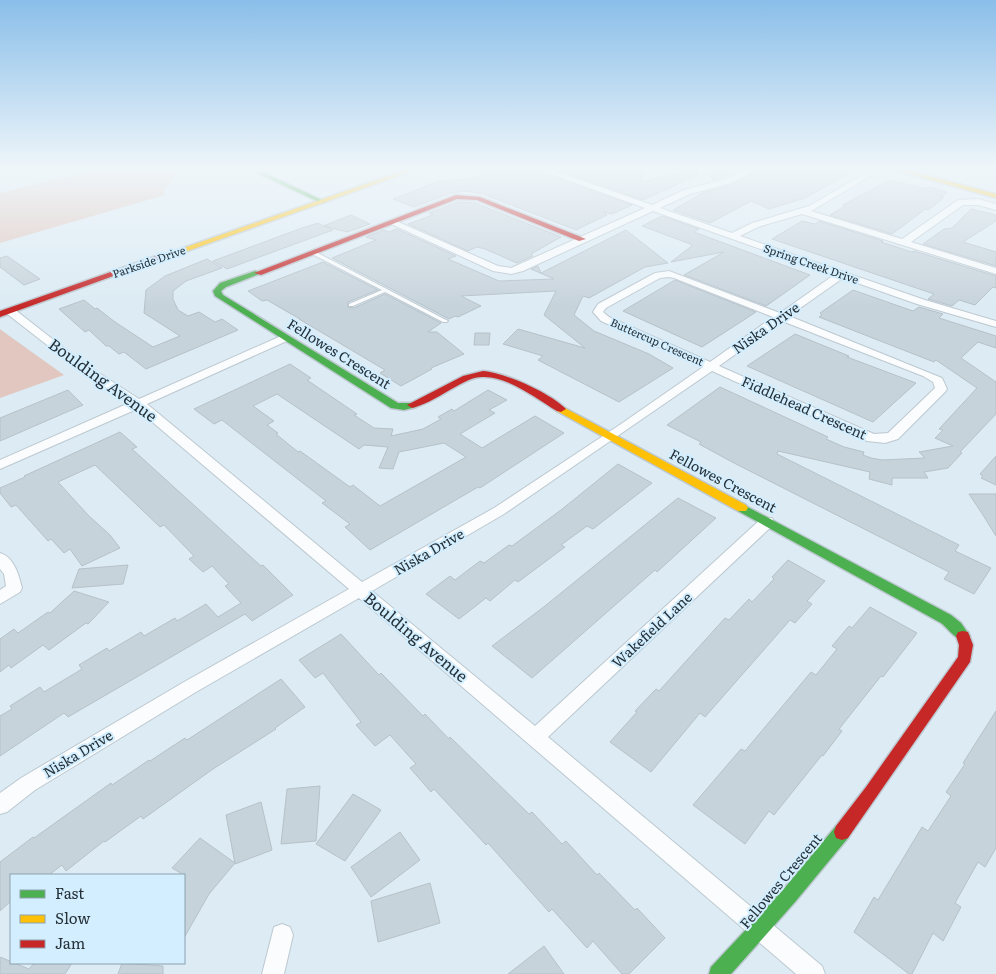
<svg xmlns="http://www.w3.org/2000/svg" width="996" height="974" font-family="Literata,serif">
  <rect width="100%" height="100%" fill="#dcebf4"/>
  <path fill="#e1c7bf" d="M94,170H181L164,190L165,195L0,243V193Z
    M0,329L1,330L64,375L0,398Z"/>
  <path fill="#c7d3db" stroke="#b6c1c8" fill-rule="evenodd" d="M493,170H537L632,205L612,214L603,212L607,215L576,230L483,194L467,191L451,193L414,207L393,199L439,181L471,179Z
    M559,170H644L641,182L693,170H696L698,175L643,200Z
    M708,170H739L713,180Z
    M758,170H855L805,198L769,209L751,201L710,223L673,210L705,192L732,185Z
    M889,180L927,189L929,187L947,192L941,197H944L940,201L928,210L925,209L919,214L892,234L830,215L845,206L843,205Z
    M458,202L475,203L561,237L531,254L533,256L517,263L485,249L477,247L468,251L408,224L433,215L429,213Z
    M971,209L996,215V221L963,242L996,252V266L923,244L944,229L952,228Z
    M351,215L370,224L347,232L324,226L333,230L227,269L213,261L302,228L318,223L323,226Z
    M662,216L699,229L694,232L810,275L766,306L684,275L724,252L671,262L693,245L642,226Z
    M802,221L815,224L819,221L883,241L881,242L912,252L914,251L996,276V288L993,287L975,305L959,300L952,306L928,299L934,294L772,239Z
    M397,229L456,256L448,259L499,281L554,279L531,269L538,266L541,273L626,230L668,263L645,267L589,298L583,296L574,315L594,331L649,354L673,368L619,402L538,360L543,356L503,344L518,329L585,348L544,315L556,291L461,296L481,306L458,317L455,316L449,319L332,258L376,240L366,237L384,230L389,232Z
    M7,256L40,279L24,285L0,267V258Z
    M207,259L222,268L186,281L173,291V299L178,310L188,316L199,312L215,322L222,319L238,330L146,369L124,352L119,354L109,346H106L89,330L85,332L59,309L84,300L95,309L97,308L115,322L153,347L180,336L144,313L146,290L165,276Z
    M323,262L378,290L348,302V307L354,308L385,294L441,323L428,332H437L464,354L431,368L432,369L401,386L380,373L385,370L299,319H300L267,300L262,301L248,291Z
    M675,280L756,312L702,347L623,311Z
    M853,290L913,311L919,307L943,314L939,318L996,336V348L978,342L961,358L996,382V414L960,452L962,453L948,468L924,472L928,478H892V485L869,479L870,472L778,451L777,454L959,545L955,551L991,568L974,594L944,579L949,572L734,463L699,444L701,442L667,425L720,387L828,437L826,439L844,447L864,452L863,455L871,458L882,460L925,458L919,452L953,446L935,438L943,430L939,429L977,388L936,360L934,362L819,317L822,315L820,313Z
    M475,333H490L489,345H474Z
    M795,334L849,356L847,357L916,383L873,422L747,366Z
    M290,364L311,378L307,380L357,414L354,415L374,428L393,429L391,436L423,429L441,419L438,417L452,409L454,411L488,390L507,400L489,410L495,413L460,434L482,448L535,416L564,433L480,488L478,487L370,550L345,527L350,524L322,503L326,501L222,420L214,424L194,409ZM277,394L359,449L364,445L388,447L379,468L393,469L399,452L444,443L466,457L380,506L353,485L350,487L300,451L298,452L276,434L278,433L267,425L274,421L253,406Z
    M68,390L83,405L0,441V418Z
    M120,432L137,447L132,449L261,566L263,565L293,595L252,621L245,614L68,717L64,713L0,756V716L12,709L10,706L40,687L44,692L82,669L79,665L107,648L109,651L141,632L144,636L175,618L177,621L206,604L218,617L241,603L225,586L229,584L212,566L203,572L189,559L194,556L164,525L160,527L95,465L58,482L89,516L110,535L120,548L82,566L70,549L64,553L51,539L48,541L16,505L11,507L0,493V488L25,477L24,476Z
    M996,456V485L981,478L983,476L980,474Z
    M618,464L652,483L593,529L587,526L561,545L565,547L518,582L515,580L490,601L486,598L459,619L426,594L450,576L455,580L480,561L484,563L509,545L512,546L561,510Z
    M969,494H996V536L983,515Z
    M678,498L716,518L657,572L655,570L532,678L492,646L545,606Z
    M788,560L825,581L807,601L812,604L795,623L790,620L705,717L700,713L651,772L610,742L637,712L635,711L656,689L659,691L725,618L729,620L749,599L752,602L774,579L772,577Z
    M128,565L123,584L72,588L79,569Z
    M74,591L109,602L88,624L86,623L49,650L43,645L11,668L9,665L0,672V639L14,629L18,633L48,612L50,613Z
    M870,607L917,633L883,677L881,676L839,729L842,731L823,756L822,755L774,815L769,811L745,844L693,805L741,749L745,751L811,672L816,675L837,649L832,646L849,626L852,628Z
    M341,634L379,675L381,673L423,716L425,714L449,739L450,737L529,814L532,812L562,844L566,841L597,875L599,873L635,910L637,908L665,938L629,974H622L593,941L587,948L552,909L549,912L488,843L486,845L434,789L431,792L410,768L416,764L390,735L375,746L356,725L361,722L323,673L315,678L299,660Z
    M281,679L305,707L275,728L276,729L213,769L143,819L141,816L105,842L104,841L66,871L62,865L49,875H11V901L0,911V862L33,837L34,838L111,783L112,785L149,760L150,761L185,738L187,740Z
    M996,711V848L985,867L978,862L955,903L961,907L943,941L933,933L912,974H909L854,932L874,897L878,900L922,827L928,831L951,796L946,792L965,764L963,763Z
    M320,786L316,841L281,844L287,789Z
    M353,794L381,810L345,861L316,844Z
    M261,802L272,850L235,864L226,815Z
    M400,832L420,860L371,897L351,867Z
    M200,838L235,863L209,894L184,938V875L172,868Z
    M430,883L440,923L378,942L371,901Z
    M544,946L564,974H508Z
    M0,957L29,969L34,963H72L65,974H0Z
    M122,963L163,966V974H118Z"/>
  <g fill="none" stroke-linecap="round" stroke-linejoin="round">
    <defs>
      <path id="lane" d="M310,251H314L448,321L447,322H443L385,292L353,306H349V304L382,290L310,253Z"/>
      <path id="street" d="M539,170H552L652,205L684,190L725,179L745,170H756L731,183L690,194L660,208L732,233L752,223L809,206L871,170H881L811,211L902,239L958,200L978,199L996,204V210L978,205H963L911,242L996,268V274L802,214L758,227L740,236L925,300L996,321V327L917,304L843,278L789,316L942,378L947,389L945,392L898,439L885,443L867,441L712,371L504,514L372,591L535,726L762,518H772L774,522L772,526L548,737L822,966L825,974H796L359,598L196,692L35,790L7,812L0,814V793L21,778L184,682L349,589L137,409L0,469V460L129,403L74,366L6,313L5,311L6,309H14L82,362L139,399L281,336H289L290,338L289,340L147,404L362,582L494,508L621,424L703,367L601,321L593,312L598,304L655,273L669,271L780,313L834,275L653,211L523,271L511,274L493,271L387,222L394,220L498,266L511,268L645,208ZM669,277L674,278L773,317L710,362L609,317L603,312L606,308L660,278ZM782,321L923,376L933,382L935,388L888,433L874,434L719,366Z
        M0,553C14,557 19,575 22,588L20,592L0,604V590L6,586L4,574L0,569Z
        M282,924L290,927L293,935L284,974H262L274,927Z"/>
      <path id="fast" d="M250,170H259L326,202L321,203Z
        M255,271L262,273L226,287L221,291L223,295L398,403H416L417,405L416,407L404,410L391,408L215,296L213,291L220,283Z
        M742,504L951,615L961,623L970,636L968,640C957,643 949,629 941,623L738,511L736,508L738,505Z
        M842,824L848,826L850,832L848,838L795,902L731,974H709L711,967L783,890L836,826Z"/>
      <path id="slow" d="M405,170H415L162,260L155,258Z
        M895,170H907L996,194V198Z
        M561,406L746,505L748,508L746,511H738L557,411L556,409L557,407Z"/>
      <path id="jam" d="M456,195L480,197L586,239L579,241L477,200L457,199L261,275L254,273Z
        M156,256L163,258L0,317V311Z
        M483,371C506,373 550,393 566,409L561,412L557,411C537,399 506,375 482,377C473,377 464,382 457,386C442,394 428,404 412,408L407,405L463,376Z
        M963,631L968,632L973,645L970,662L848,838L842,840L836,838L834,832L836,826L866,787L958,657L959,645L956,636L958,632Z"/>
    </defs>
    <use href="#lane" stroke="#bdc8d0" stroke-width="2"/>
    <use href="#street" stroke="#bdc8d0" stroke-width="2"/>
    <use href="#fast" stroke="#bdc8d0" stroke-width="3"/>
    <use href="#slow" stroke="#bdc8d0" stroke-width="3"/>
    <use href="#jam" stroke="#bdc8d0" stroke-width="3"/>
    <use href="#lane" fill="#fafcfd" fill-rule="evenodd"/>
    <use href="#street" fill="#fafcfd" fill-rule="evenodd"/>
    <use href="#fast" fill="#4caf50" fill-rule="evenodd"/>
    <use href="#slow" fill="#ffc107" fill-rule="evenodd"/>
    <use href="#jam" fill="#c62828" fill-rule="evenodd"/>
  </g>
  <linearGradient id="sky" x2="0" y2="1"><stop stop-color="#8abee9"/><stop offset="0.55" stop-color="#eff6fa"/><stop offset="1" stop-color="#eff6fa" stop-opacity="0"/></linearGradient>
  <rect width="996" height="307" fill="url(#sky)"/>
  <g text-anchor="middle" stroke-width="4" stroke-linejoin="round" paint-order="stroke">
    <g font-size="11" fill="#253037" stroke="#d2eeff">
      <text transform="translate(149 262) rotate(-19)" y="4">Parkside Drive</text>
      <text transform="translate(811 264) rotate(19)" y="4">Spring Creek Drive</text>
      <text transform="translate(657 342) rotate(24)" y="4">Buttercup Crescent</text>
    </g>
    <g font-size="14" fill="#253037" stroke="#d2eeff">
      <text transform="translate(766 328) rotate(-35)" y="5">Niska Drive</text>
      <text transform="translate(339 354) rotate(32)" y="5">Fellowes Crescent</text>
      <text transform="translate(804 408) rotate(24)" y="5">Fiddlehead Crescent</text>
      <text transform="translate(723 481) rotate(28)" y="5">Fellowes Crescent</text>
      <text transform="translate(429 552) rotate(-30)" y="5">Niska Drive</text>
      <text transform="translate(652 630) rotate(-43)" y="5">Wakefield Lane</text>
      <text transform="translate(78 754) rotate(-31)" y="5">Niska Drive</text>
      <text transform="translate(781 881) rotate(-50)" y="5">Fellowes Crescent</text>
    </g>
    <g font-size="16" fill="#253037" stroke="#d2eeff">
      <text transform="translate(103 380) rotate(36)" y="6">Boulding Avenue</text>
      <text transform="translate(416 637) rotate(40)" y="6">Boulding Avenue</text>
    </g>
  </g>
  <rect x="10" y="874" width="175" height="90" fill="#d2eeff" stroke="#8da2af"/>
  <rect x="20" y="890" width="25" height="8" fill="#4caf50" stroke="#8da2af"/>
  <text x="55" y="899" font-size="15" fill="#253037">Fast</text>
  <rect x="20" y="915" width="25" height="8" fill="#ffc107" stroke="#8da2af"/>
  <text x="55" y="924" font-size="15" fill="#253037">Slow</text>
  <rect x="20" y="940" width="25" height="8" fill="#c62828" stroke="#8da2af"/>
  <text x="55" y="949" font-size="15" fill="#253037">Jam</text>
</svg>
